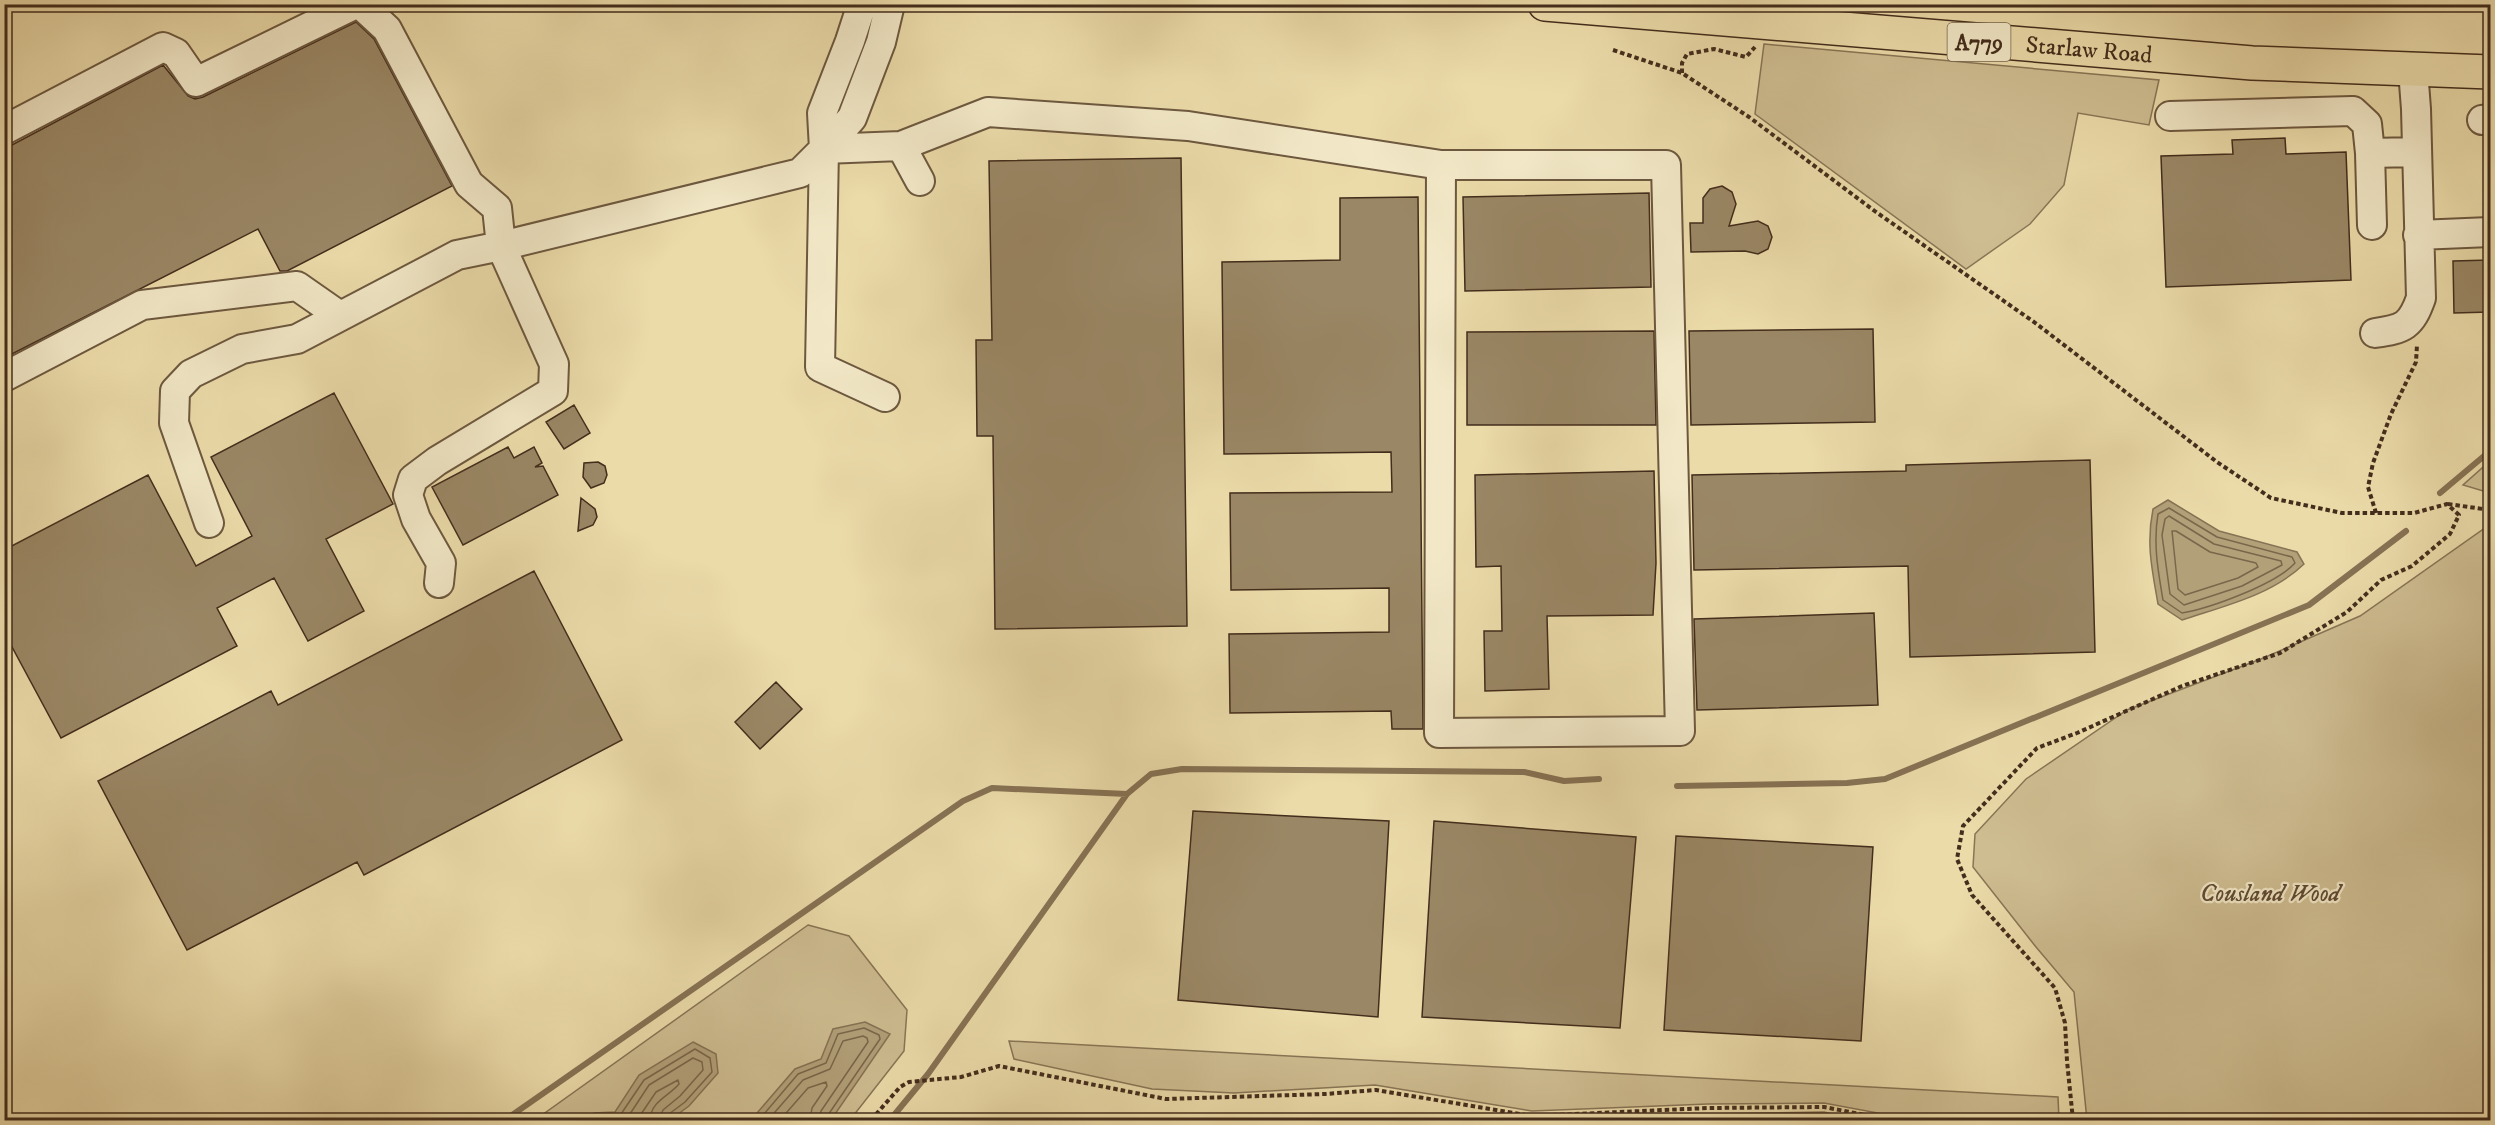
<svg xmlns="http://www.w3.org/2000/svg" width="2495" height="1125" font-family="'IM FELL DW Pica',serif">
  <rect width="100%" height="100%" fill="#ebdba9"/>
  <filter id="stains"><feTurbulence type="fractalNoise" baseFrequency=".00333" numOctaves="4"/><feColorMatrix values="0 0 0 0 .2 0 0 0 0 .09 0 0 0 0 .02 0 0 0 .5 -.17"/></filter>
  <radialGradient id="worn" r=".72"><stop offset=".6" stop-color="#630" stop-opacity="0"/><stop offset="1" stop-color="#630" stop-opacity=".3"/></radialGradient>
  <path fill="#cebd91" stroke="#887556" stroke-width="1.5" d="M1764,44L2159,80L2149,125L2078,113L2064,185L2030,224L1966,269L1755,114Z
    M2490,461V493L2463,485Z
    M2485,528L2490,531V1120H2087L2074,992L2036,947L1973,867L1975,834L2026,779L2127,710L2261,659L2360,616Z
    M808,925L849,936L907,1010L904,1051L850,1120H535Z
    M1009,1041L2058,1097L2059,1120H1915L1824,1103L1708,1104L1532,1111L1375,1085L1234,1093L1152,1089L1014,1059Z
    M1824,1112L1859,1120H1673L1708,1114Z"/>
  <path fill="#b2a079" stroke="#867254" stroke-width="1.5" d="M2168,500L2219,531L2297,552L2304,564C2272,595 2224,606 2182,620L2158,604C2152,569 2146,544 2153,509Z
    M865,1022L890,1034L831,1120H751L795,1069L821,1059L833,1029Z
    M693,1042L716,1054L718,1073L689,1106L670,1120H586L594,1113L615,1112L639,1075Z"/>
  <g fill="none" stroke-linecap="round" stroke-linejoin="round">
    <path stroke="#7a664a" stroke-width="1.5" d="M2169,508L2217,537L2292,557L2295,563C2276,584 2211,608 2182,613L2163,600C2158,571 2153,543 2158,514Z
      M2169,516L2214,544L2281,561L2282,565L2242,586L2184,605L2170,594L2162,535L2165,519Z
      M2172,531H2176L2210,552L2256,563L2258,567L2238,578L2185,595L2178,589Z
      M594,1120L619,1117L644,1080L695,1049L710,1058L712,1072L685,1102L669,1114L667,1120
      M626,1120L649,1085L693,1058L702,1062L703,1070L680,1096L663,1110L659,1120
      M637,1120L656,1092L678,1080L679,1084C668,1097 651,1101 650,1120
      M759,1120L798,1074L826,1063L838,1034L864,1028L879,1035L880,1039L828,1115L827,1120
      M768,1120L803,1080L830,1069L843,1041L863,1036L867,1038L868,1042L821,1111L819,1120
      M780,1120L808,1088L826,1082L827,1086L812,1108L810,1120"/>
    <path stroke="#867254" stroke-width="6" d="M2440,493L2490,451
      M1677,786L1847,783L1885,779L2309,605L2406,531
      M505,1120L963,801L992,788L1127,794L1151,774L1182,769L1524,772L1564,781L1599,779
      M890,1120L928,1074L1127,794"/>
  </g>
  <path fill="#9a8765" stroke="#432d1c" stroke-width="1.5" d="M356,22L374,39L452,186L287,271H280L258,229L4,358V146L12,145L163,65L188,96L195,99L203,97Z
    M2285,138L2286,154L2346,152L2351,280L2166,287L2161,156L2233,154L2232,140Z
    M1181,158L1187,626L995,629L993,436H977L976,340H992L989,161Z
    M1722,186L1732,192L1736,204L1729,226L1758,221L1768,226L1772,237L1768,249L1758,254L1745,251L1691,252L1690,223H1703V198L1710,189Z
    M1649,193L1651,287L1465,291L1463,197Z
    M1418,197L1423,729H1392L1391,711L1230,713L1229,634L1389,632V588L1231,590L1230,493L1392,492L1391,452L1224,454L1222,262L1340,260V198Z
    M2490,260V312L2454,313L2453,261Z
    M1873,329L1875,422L1691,425L1689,331Z
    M1654,331L1656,425H1467V332Z
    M334,393L393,504L326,539L364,611L308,641L274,578L217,608L237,646L61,738L4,632V550L148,475L196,566L252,536L211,457Z
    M574,405L590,433L564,449L546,422Z
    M508,447L514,458L534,447L542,463L535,467L543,466L558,495L463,545L432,487Z
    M2090,460L2095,652L1910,657L1908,566L1694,570L1692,475L1906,471V465Z
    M598,462L605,466L607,475L604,483L591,488L583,477L584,463Z
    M1654,471L1656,563L1653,615L1547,616L1549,689L1485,691L1484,631H1502L1501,566L1476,567L1475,475Z
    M581,498L595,509L597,517L593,525L578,531Z
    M534,571L622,740L364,875L357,862L187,950L98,781L271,691L278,705Z
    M1874,613L1878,705L1697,710L1694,619Z
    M776,682L802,709L760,749L735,722Z
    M1193,811L1389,821L1378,1017L1178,1000Z
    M1434,821L1636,837L1620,1028L1422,1017Z
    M1676,836L1873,847L1861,1041L1664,1030Z"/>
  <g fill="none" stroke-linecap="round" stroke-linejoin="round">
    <defs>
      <path id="minor" d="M360,4L387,29L469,184L497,208L501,246L554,364L553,391L437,461L413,479L408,495L416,519L441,563L439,583
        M862,4L850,41L822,113L824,149L852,118L881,42L890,4
        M2170,116L2353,111L2367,124L2370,153L2417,152
        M2482,120L2490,119
        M4,130L163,47L176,53L196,82L356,4
        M901,146L920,181
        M824,149L820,367L885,397
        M2370,153L2372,225
        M2418,235L2490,232
        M2375,333C2404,329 2411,326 2421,298L2416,109L2413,70
        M4,377L142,305L297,286L340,316
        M209,523L174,423L175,391L191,374L242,349L297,339L457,255L501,246L800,173L824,149L901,146L988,112L1188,126L1441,165H1666L1680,731L1439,733L1441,165"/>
      <g id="major">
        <path id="s1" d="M1545,4L2252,63L2490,72"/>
      </g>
    </defs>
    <use href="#minor" stroke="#6d583f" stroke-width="32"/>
    <use href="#major" stroke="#432d1c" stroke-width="36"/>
    <path stroke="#432d1c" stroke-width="4" stroke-dasharray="4.5 3" stroke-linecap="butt" d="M1613,50L1682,73L1749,117L1876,212L2034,322L2217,462L2271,498L2342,513H2414L2447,504L2459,515L2450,534L2412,566L2381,580L2347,612L2280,653L2182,686L2077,733L2037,748L1963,826L1957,859L1972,895L2055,988L2065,1023L2067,1061L2073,1120
      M1682,73V63L1687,54L1714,49L1746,57L1755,47
      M2448,504L2490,510
      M2376,513L2368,487L2373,463L2391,414L2416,362L2417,345
      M871,1120L900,1087L909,1082L961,1077L999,1066L1166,1099L1325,1094L1376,1090L1532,1116L1708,1108L1824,1107L1891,1120"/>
    <use href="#minor" stroke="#f2e8c7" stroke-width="28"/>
    <use href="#major" stroke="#ebdba9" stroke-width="33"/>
  </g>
  <g text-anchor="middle" stroke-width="4.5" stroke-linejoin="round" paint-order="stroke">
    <rect fill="#f2e8c7" stroke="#78654f" stroke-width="1.5" x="1947.5" y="23" width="63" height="38" rx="4.5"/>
    <g font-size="22" font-weight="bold" fill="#432d1c">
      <text x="1979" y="50">A779</text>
    </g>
    <g font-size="24" fill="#432d1c" stroke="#f2e8c7">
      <text dy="8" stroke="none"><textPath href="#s1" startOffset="546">Starlaw Road</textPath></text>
    </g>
    <g font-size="24" font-style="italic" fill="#5f4a33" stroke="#f2e8c7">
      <text x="2270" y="901">Cousland Wood</text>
    </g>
  </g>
  <rect width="2495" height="1125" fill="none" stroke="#ebdba9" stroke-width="24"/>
  <rect x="6" y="6" width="2483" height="1113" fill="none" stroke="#432d1c" stroke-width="3"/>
  <rect x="12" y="12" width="2471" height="1101" fill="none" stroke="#432d1c" stroke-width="1.5"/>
  <rect width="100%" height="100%" filter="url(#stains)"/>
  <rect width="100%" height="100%" fill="url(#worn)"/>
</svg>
